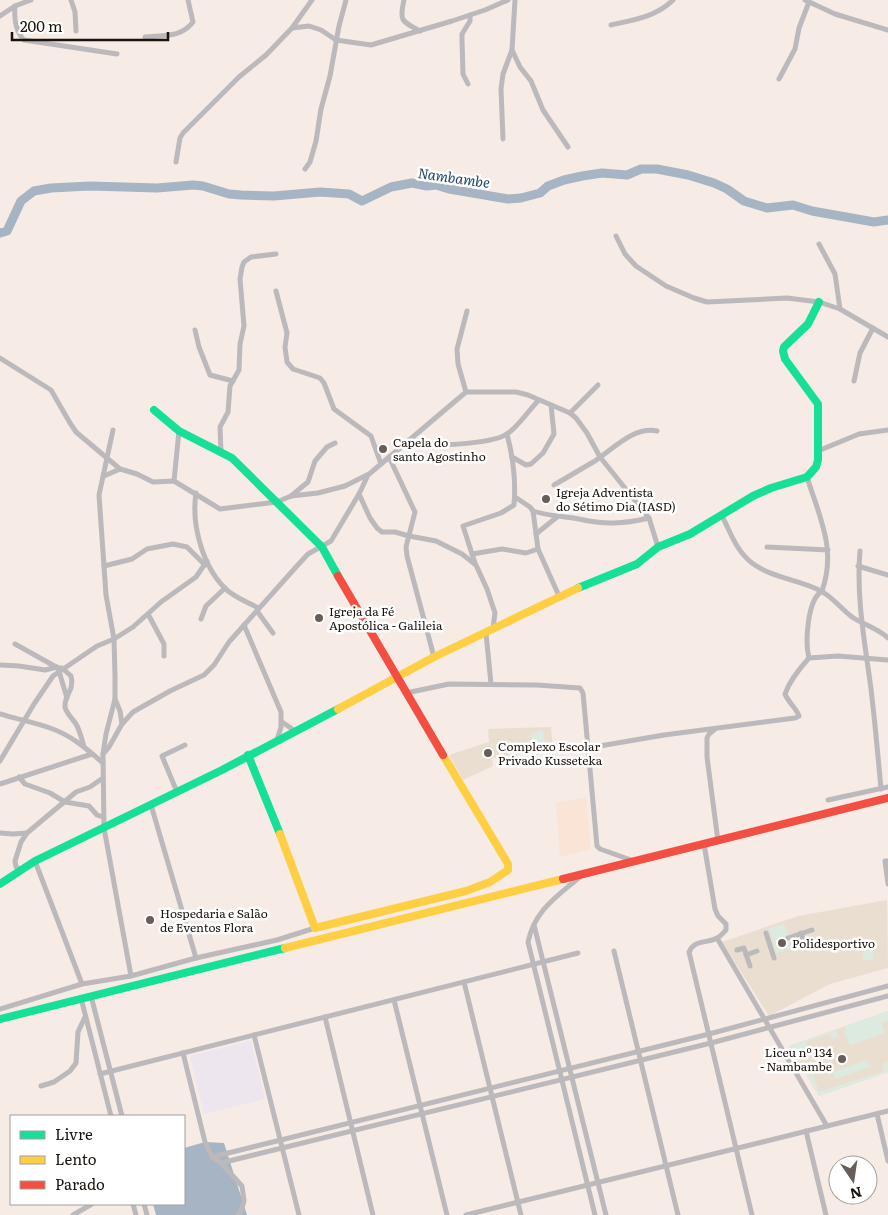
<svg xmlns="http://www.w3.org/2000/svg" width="888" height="1215" viewBox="0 0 888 1215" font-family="Literata,serif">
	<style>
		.commercial { fill: #ede6ef }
		.built { fill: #fae4d6 }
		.education { fill: #eaded1 }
		.green { fill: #ddeadf }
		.water { fill: #a7b4c3 }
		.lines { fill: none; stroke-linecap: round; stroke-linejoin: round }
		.river { stroke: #a7b4c3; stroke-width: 9 }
		.street { stroke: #bbb9bb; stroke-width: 5 }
		.fast { stroke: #16e098; stroke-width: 8 }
		.slow { stroke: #ffcf43; stroke-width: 8 }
		.jam { stroke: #f24e42; stroke-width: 8 }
		.poi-dot { fill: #675e59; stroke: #fff; stroke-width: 2 }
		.labels { text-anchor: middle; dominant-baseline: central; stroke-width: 5; stroke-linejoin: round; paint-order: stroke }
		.poi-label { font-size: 12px; fill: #1a120d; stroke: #fff; text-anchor: start }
		.water-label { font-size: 14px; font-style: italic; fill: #23466b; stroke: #fff }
	</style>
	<rect width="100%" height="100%" fill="#f6ebe5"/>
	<path class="commercial" d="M251,1041l14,58 -61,15 -14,-58z"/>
	<path class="built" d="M586,797l5,52 -31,8 -4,-54z"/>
	<g class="education">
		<path d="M551,727l2,22 -61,9 1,8 -30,14 -14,-25 40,-13 -1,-13z"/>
		<path d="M887,900l1,68 -58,16 -61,32 -47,-74 76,-26z"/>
		<path d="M888,1011v61l-69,24 -30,-50z"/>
	</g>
	<g class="green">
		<path d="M543,730l3,18 -12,3 -3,-18z"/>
		<path d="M784,924l8,24 -15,5 -8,-25z"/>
		<circle cx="868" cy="955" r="5.5"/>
		<path d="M888,1011v9l-6,3 3,10 -34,12 -3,-2 -4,-12 2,-1 -1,-4z"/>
		<path d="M836,1030l2,5 -1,2 -5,2 -3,-5 -23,8 2,11 -10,3 5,12 8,-2 8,26 65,-21 -2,-7 6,-2v10l-69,24 -30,-50z"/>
		<path d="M867,1060l3,7 -35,12 -3,-7z"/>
	</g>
	<path class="water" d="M205,1142l19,1 23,72h-91l-3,-11h31v-56z"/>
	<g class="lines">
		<path class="river" d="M0,233l7,-2 14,-30 13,-10 17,-3 39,-2 67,2 36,-3 10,1 26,8 12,1 33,1 46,-4 29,2 13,7 29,-14 21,-4 15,3 9,-1 13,4 59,10 13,-1 19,-5 8,-7 16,-6 18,-4 20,-3 25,2 14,-6h16l31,6 26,8 13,6 17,12 23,7 26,-3 19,6 62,11 14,-2"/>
		<g class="street">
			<path d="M71,0l4,12 1,19"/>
			<path d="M404,0c-5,22 -2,21 16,31"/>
			<path d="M805,0l30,14 53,16"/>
			<path d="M15,6c-1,13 0,25 9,34l93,14"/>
			<path d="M0,16l15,-10 16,-6"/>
			<path d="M611,25c22,-5 45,-8 62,-25"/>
			<path d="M292,28l17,-2 12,4 15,10 35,5 81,-24 33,-11 23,-10"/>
			<path d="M145,37c18,-2 36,1 48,-15l-5,-22"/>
			<path d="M512,50l8,17 11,14 12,29 25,37"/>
			<path d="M779,79l16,-30 4,-21 10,-26"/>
			<path d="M468,84l-5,-10 -1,-34v-6l8,-13v-6"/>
			<path d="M503,139l-2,-50 2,-15 9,-24 3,-50"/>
			<path d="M176,162l4,-24 3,-5 56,-56 27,-22 26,-27 20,-28"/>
			<path d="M305,169l5,-7 6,-21 5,-32 9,-33 9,-50 7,-26"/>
			<path d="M616,236l9,18 11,12 30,20 28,12 13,4 80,-4 32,4 21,7 48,28"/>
			<path d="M819,244l16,30 5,35"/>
			<path d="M276,291l11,42 -2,14 2,15 6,7 27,9 4,5 10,26 37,27 10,28"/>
			<path d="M195,330l4,17 11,28 23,6"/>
			<path d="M0,358l51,32 19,33 6,9 44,37 17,5 16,8 21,-1 46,28 57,-7 14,-6 27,-3 27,-7 22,-11"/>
			<path d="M854,381l6,-28 13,-25"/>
			<path d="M466,392l-8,-28 -1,-15 10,-38"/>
			<path d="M570,413l28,-28"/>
			<path d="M113,430l-14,65 7,100 8,44 1,37v23l-9,35 -3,20 1,74 27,148"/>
			<path d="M404,446c21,0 87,-1 103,-12 9,-5 23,-25 31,-33"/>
			<path d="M818,451l41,-17 29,-4"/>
			<path d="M221,452l-1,-25 8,-15 2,-26 9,-16 1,-26 4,-18 -4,-47 2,-12 2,-5 7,-5 25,-3"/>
			<path d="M389,457l26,55 -9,35 1,9 27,101"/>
			<path d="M512,457l14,8 5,-1 12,-11 11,-19 -3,-29"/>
			<path d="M104,476l16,-7"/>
			<path d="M807,477c12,39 30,72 15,114 -15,9 -17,52 -13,67l29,-2 50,4"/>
			<path d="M174,481l5,-50"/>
			<path d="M554,485c14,-8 27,-16 41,-24 18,-12 39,-35 62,-30"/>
			<path d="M196,493c-5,32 7,76 32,98 9,7 20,12 31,17"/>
			<path d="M359,494l11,24 7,10 5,4h13l14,4 27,5 26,13 14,11 11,24 8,24 -2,15"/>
			<path d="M291,496l17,-14 7,-21 12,-14 8,-4"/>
			<path d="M515,497l15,10 3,4 5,38 21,47"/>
			<path d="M533,511c15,5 30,5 46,8 26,6 44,5 70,-1"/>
			<path d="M721,514c9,17 15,37 31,49 20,15 45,16 67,27 12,5 22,19 33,27 12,8 25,11 36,21"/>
			<path d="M536,534l21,-17"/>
			<path d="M767,547l61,3"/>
			<path d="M860,551c-4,47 5,92 11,138 4,33 7,67 10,100"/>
			<path d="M472,554l30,-5 24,4 12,-4"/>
			<path d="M475,563l-12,-37 38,-13 13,-8c2,-23 -1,-48 -7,-71"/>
			<path d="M104,566l28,-7 15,-10 26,-5 14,3 18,18"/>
			<path d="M858,566l30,9"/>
			<path d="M257,611l16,22"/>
			<path d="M148,614l16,30v12"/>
			<path d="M201,619l5,-13 19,-18"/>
			<path d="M244,625l37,87v15l-4,13"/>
			<path d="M486,633l5,51"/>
			<path d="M15,644l43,24h4l9,8c4,15 -7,18 -6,31 1,6 7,11 11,17 4,7 6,15 8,23"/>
			<path d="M0,665l19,1 26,4 12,-3"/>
			<path d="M58,668l9,30"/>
			<path d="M406,693l43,-9 88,1 43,3 3,5 14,153 3,3 34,12"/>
			<path d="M115,699l5,12 2,13"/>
			<path d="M0,714c16,5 34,8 50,14 21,7 37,21 53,35"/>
			<path d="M282,722l13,9"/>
			<path d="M714,730l-5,4 -2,4v19l11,84"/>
			<path d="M588,748l76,-13 131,-17 4,-2c-2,-7 -11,-14 -14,-22 5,-14 14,-25 24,-36"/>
			<path d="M103,754l6,-7 13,-23 11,-12 37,-21 34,-16 10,-10 15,-23 67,-75 12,-13 23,-13 28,-47 9,-19 98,-83h50l12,3 42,18 6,5 11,15 13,24 49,61 9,29"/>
			<path d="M0,761l34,-57 19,-28 44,-30 17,-7 19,-12 28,-25 35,-25 11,-16"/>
			<path d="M19,777l6,7 25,9 15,9 24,4 8,9 6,2"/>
			<path d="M0,784l92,-30"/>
			<path d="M177,792l-15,-36 23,-11"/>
			<path d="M828,800l60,-13"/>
			<path d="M151,805l45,153"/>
			<path d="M0,833l13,1 14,-1"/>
			<path d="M704,844l11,65 3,7 8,8v6c-3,3 -6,7 -9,8 -11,6 -22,1 -28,14l63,263"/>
			<path d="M35,861l47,123"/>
			<path d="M888,861h-3l3,23"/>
			<path d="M22,870l-6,-3 -1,-6 6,-19 6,-9 49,-41 14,-5 13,-9"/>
			<path d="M582,875c-24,21 -47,34 -54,67l67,273"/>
			<path d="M534,925l72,290"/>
			<path d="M766,933l8,25"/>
			<path d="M801,933l5,15"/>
			<path d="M717,938l110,188"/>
			<path d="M788,938l24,-8"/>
			<path d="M737,950l7,-2 6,18"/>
			<path d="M614,951l64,264"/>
			<path d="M746,955l11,-4"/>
			<path d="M464,982l57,233"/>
			<path d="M91,996l31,120"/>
			<path d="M81,998l30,118"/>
			<path d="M394,1000l53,215"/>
			<path d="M0,1009l82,-25 49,-8 65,-18 81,-18 38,-12"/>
			<path d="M325,1017l48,198"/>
			<path d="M254,1035l45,180"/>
			<path d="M183,1053l22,89 7,15 9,6 21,23 2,15 -3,10 -3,4"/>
			<path d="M100,1074l478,-121"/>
			<path d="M41,1086l13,-4 16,-11 6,-8 2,-31 7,-15"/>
			<path d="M877,1114l11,47"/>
			<path d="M806,1131l20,84"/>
			<path d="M212,1157l497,-123 179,-48"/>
			<path d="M221,1163l490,-120 177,-47"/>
			<path d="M133,1204l3,11"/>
			<path d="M144,1204l3,11"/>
			<path d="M73,1215l19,-11"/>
			<path d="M466,1215l422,-104"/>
		</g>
		<g class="fast">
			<path d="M154,410l25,21 53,27 90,89 16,29"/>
			<path d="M578,588l59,-24 21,-17 32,-13 63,-38 18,-8 36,-11 9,-10 2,-7v-56l-33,-45 -2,-8 1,-4 24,-23 11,-22"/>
			<path d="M248,755l32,79"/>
			<path d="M0,884l35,-23 187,-91 116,-61"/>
			<path d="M0,1019l285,-71"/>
		</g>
		<g class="slow">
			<path d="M338,709l96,-52 144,-69"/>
			<path d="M280,834l35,94 151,-37 24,-9 18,-12v-6l-65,-109"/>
			<path d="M285,948l278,-69"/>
		</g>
		<g class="jam">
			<path d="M338,576l105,179"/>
			<path d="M563,879l325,-81"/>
		</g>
	</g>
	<g class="poi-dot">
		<circle cx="383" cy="449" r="5"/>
		<circle cx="546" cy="499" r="5"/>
		<circle cx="319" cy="618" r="5"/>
		<circle cx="488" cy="753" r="5"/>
		<circle cx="150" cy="920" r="5"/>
		<circle cx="782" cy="943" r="5"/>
		<circle cx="842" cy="1059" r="5"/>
	</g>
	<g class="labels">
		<g class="poi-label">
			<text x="393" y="442">Capela do<tspan x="393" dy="14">santo Agostinho</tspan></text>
			<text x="556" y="492">Igreja Adventista<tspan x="556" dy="14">do Sétimo Dia (IASD)</tspan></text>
			<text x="329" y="611">Igreja da Fé<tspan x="329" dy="14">Apostólica - Galileia</tspan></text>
			<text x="498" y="746">Complexo Escolar<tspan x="498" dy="14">Privado Kusseteka</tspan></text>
			<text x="160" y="913">Hospedaria e Salão<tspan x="160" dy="14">de Eventos Flora</tspan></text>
			<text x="792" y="943">Polidesportivo</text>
			<text x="832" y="1052" text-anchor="end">Liceu nº 134<tspan x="832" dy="14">- Nambambe</tspan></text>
		</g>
		<g class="water-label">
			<text transform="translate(454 177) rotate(8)">Nambambe</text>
		</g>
	</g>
	<rect x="10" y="1115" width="175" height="90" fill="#ffffff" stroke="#a3a09e"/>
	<rect x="20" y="1131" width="25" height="8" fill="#16e098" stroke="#a3a09e"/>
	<text x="55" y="1140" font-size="15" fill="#1a120d">Livre</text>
	<rect x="20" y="1156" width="25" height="8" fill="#ffcf43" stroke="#a3a09e"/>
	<text x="55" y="1165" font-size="15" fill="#1a120d">Lento</text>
	<rect x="20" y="1181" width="25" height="8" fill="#f24e42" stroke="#a3a09e"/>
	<text x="55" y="1190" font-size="15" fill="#1a120d">Parado</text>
	<g transform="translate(853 1180) rotate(167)"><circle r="24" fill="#ffffff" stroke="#a3a09e"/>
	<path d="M0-4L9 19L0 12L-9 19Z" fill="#675e59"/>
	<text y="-8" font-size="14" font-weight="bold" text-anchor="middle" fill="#1a120d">N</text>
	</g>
	<path d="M12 32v8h156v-8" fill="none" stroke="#1a120d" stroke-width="2.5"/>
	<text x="20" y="32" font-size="15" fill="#1a120d" stroke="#ffffff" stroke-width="4" paint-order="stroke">200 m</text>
</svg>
